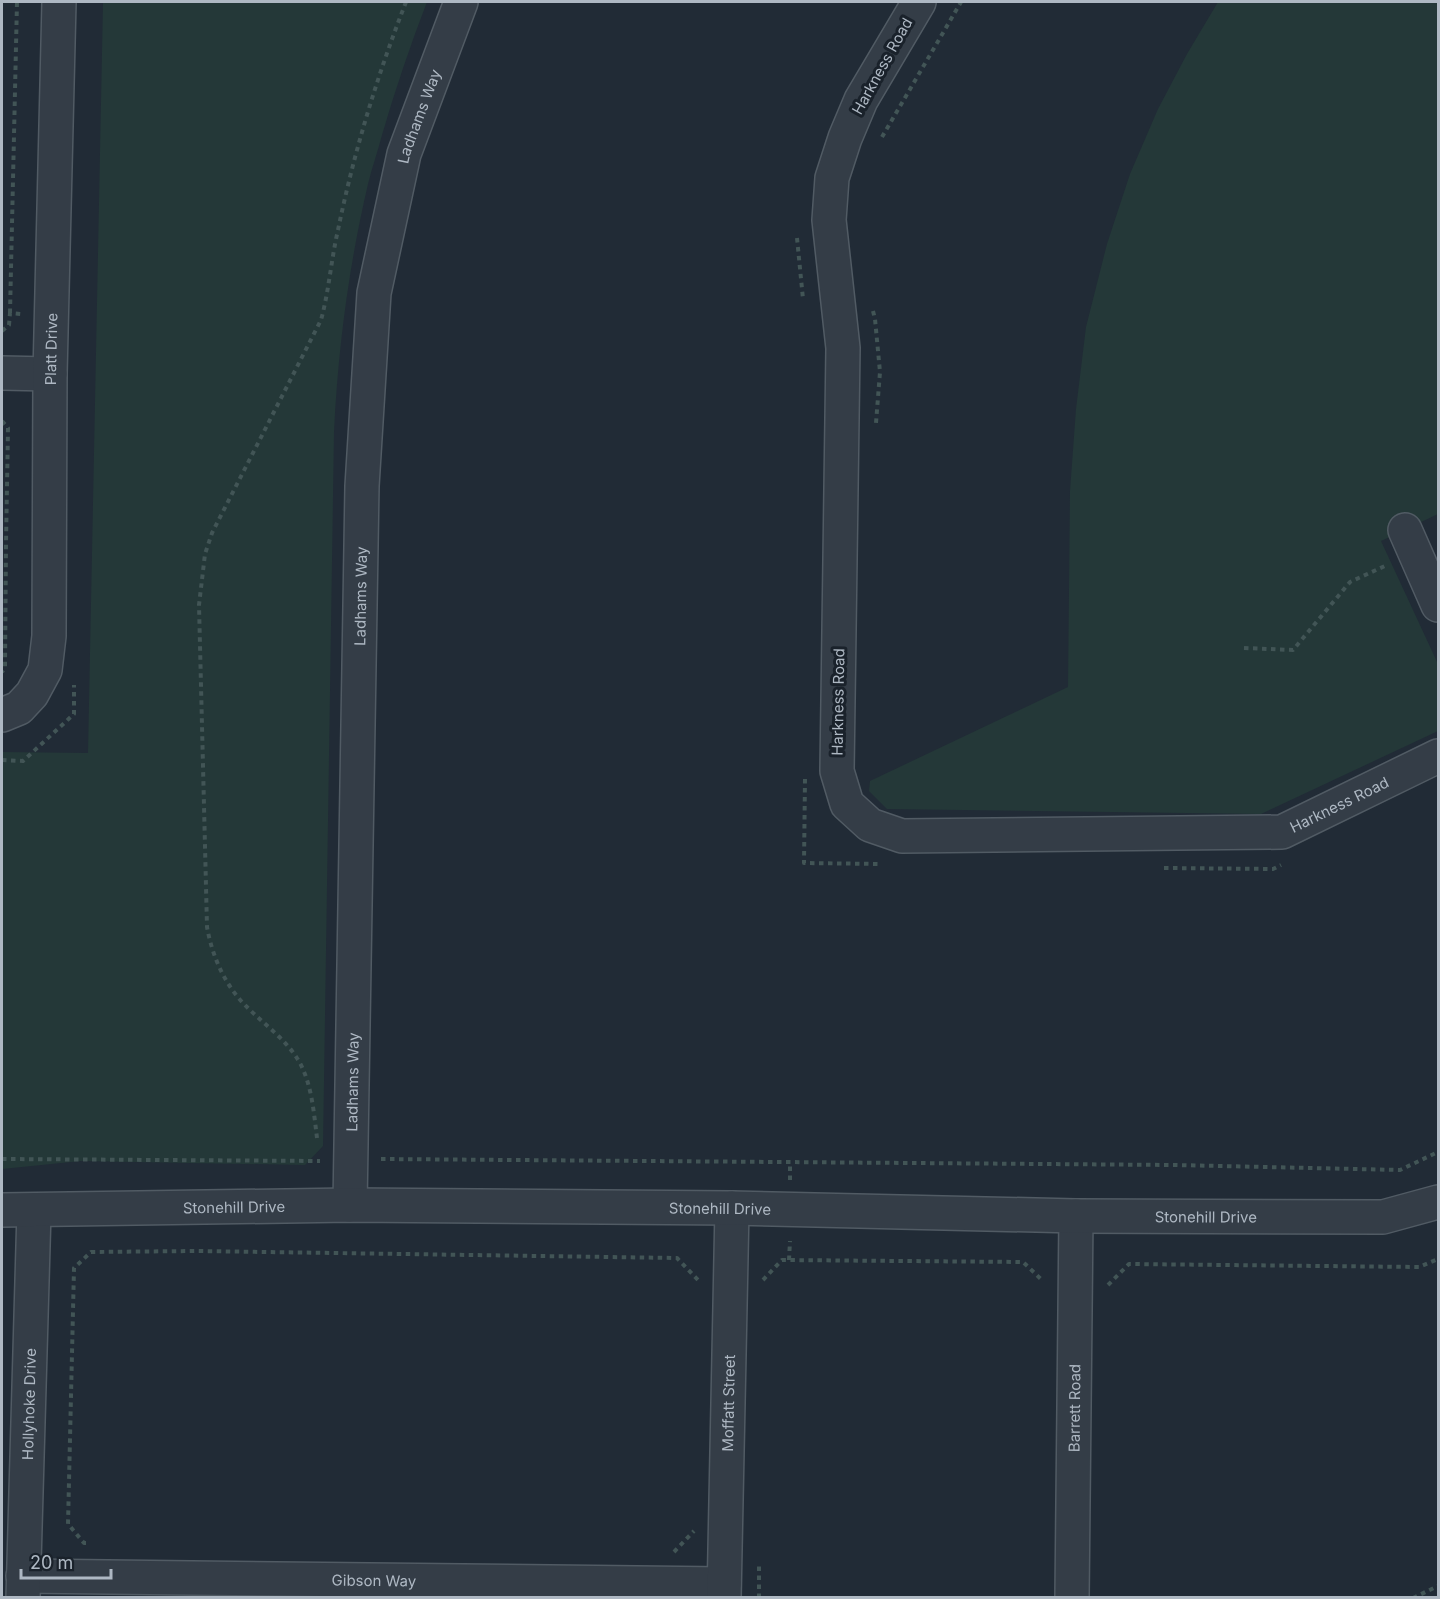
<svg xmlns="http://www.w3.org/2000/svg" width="1440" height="1599" viewBox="0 0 1440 1599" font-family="Inter,sans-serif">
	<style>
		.green { fill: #243838 }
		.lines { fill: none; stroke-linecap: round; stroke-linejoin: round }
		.minor-casing { stroke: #515b64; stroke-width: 36 }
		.tertiary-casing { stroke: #515b64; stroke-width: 36 }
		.path { stroke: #425556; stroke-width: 4; stroke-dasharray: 4.5 4.5; stroke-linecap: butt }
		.minor { stroke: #343d47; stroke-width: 33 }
		.tertiary { stroke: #343d47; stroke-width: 33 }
		.labels { text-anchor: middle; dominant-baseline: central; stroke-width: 6; stroke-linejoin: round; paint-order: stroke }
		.street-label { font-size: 15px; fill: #aeb8c3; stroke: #1a222b }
	</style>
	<rect width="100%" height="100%" fill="#212b36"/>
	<g class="green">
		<path d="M103,2h324c-17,44 -32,88 -45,133 -4,16 -10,32 -14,49 -19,81 -30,164 -34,248l-11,714 -18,19 -224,-4 -79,8v-417l86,1z"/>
		<path d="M1218,2h220v512l-57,27 57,123v67l-177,83 -374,-5 -18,-18 1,-10 198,-94 2,-196 6,-82 10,-82 21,-83 23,-70 28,-65 29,-55z"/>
	</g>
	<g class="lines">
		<defs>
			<g id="minor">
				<path id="s1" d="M919,2l-58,98 -16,38 -13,40 -3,42 14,128 -6,423 10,33 23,21 32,11 380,-4 156,-76"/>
				<path d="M2,373l48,1"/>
				<path d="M1405,530l33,75"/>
				<path id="s2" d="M2,715l17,-7 13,-14 13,-24 4,-34 1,-262 9,-372"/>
				<path id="s3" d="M350,1205l12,-719 12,-193 30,-139 57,-152"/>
				<path id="s4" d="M23,1576l701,8"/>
				<path id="s5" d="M23,1598l11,-387"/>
				<path id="s6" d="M724,1598l8,-390"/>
				<path id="s7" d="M1072,1598l4,-382"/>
			</g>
			<g id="tertiary">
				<path id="s8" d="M2,1210l348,-5 382,3 344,8 307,1 55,-15"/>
			</g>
		</defs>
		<use href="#minor" class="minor-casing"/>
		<use href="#tertiary" class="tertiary-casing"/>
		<g class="path">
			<path d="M882,137l79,-135"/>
			<path d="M797,238l6,61"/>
			<path d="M873,311l2,8 5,53 -4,51"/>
			<path d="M10,313l7,-311"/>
			<path d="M2,331l7,-6 1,-12 11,1"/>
			<path d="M2,421l6,7 -2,116 -1,124 -3,4"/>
			<path d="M1244,648l49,2 57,-68 37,-17"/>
			<path d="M2,760l21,1 51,-47v-29"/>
			<path d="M805,779l-1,84 76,1"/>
			<path d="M1164,868l109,1 8,-4"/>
			<path d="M317,1138c-3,-24 -5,-51 -16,-73 -13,-25 -37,-40 -56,-60 -21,-21 -33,-50 -38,-78l-8,-322 6,-51 7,-21 109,-213c8,-29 10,-60 17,-90 16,-78 39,-154 68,-228"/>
			<path d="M2,1159l318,2"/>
			<path d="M381,1159l795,6 224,5 38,-18"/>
			<path d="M790,1180v-18"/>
			<path d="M789,1260l1,-19"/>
			<path d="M763,1280l19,-20 241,2 20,19"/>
			<path d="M1108,1285l21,-21 290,3 19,-8"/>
			<path d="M86,1543h-2l-16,-19 6,-256 17,-16 106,-1 480,7 23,24"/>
			<path d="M674,1552l20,-21"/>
			<path d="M759,1598v-33"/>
			<path d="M1413,1598l25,-12"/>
		</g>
		<use href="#minor" class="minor"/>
		<use href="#tertiary" class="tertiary"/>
	</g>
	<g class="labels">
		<g class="street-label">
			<text transform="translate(882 66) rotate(-61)">Harkness Road</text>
			<text stroke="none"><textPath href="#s3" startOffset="1095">Ladhams Way</textPath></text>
			<text stroke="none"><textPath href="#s2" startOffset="386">Platt Drive</textPath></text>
			<text stroke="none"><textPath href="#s3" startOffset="609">Ladhams Way</textPath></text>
			<text transform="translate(838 702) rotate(-89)">Harkness Road</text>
			<text stroke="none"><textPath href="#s1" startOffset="1334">Harkness Road</textPath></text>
			<text stroke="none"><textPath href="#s3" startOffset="123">Ladhams Way</textPath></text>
			<text stroke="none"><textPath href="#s8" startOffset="232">Stonehill Drive</textPath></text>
			<text stroke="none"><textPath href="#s8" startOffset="718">Stonehill Drive</textPath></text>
			<text stroke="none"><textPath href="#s8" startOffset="1204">Stonehill Drive</textPath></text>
			<text stroke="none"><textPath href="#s6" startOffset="195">Moffatt Street</textPath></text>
			<text stroke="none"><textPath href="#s5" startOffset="194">Hollyhoke Drive</textPath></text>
			<text stroke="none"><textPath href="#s7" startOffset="190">Barrett Road</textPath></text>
			<text stroke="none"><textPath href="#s4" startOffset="351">Gibson Way</textPath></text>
		</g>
	</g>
	<rect width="1440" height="1599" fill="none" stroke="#aeb8c3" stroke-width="6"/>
	<path d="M21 1569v9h90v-9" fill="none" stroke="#aeb8c3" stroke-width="3"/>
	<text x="30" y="1569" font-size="18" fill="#aeb8c3" stroke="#1a222b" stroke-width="4.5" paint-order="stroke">20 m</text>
</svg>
